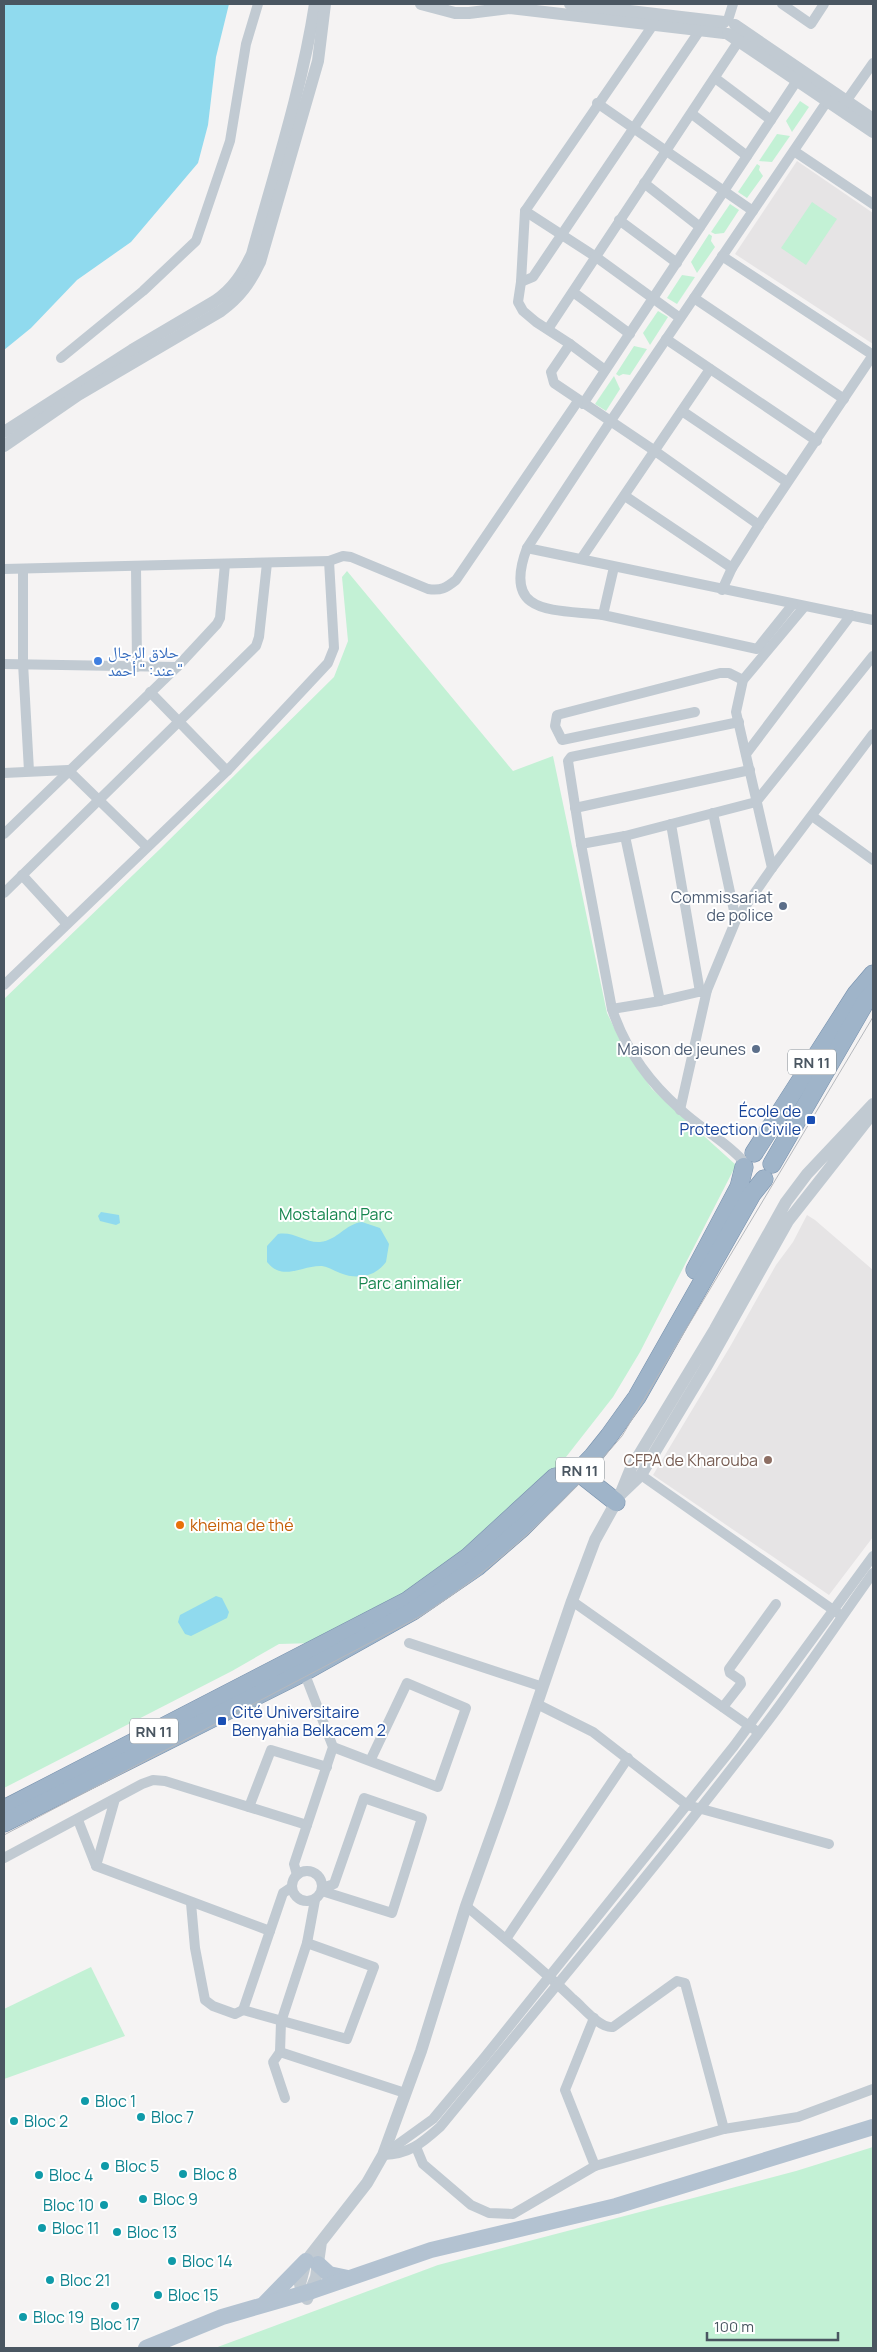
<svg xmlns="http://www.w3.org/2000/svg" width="877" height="2352" viewBox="0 0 877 2352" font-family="Manrope,'Noto Naskh Arabic',sans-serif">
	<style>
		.education { fill: #e6e4e5 }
		.green { fill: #c3f1d5 }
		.water { fill: #90daee }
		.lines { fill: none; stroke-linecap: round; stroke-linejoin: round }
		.trunk-casing { stroke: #7690ad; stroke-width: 19 }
		.minor { stroke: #c1cad2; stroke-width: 10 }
		.tertiary { stroke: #c1cad2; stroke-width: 12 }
		.primary { stroke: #b3c2d1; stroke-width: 16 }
		.trunk { stroke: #9fb4c9; stroke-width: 18 }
		.tram { stroke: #b5b8bd; stroke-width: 1 }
		.shop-dot { fill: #3f7fe0; stroke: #fff; stroke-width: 2 }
		.service-dot { fill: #5c6f8a; stroke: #fff; stroke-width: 2 }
		.transit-dot { fill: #1a4fb4; stroke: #fff; stroke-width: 2 }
		.education-dot { fill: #8d6e63; stroke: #fff; stroke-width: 2 }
		.food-dot { fill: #e8710a; stroke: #fff; stroke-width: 2 }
		.culture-dot { fill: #0f9aa8; stroke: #fff; stroke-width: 2 }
		.labels { text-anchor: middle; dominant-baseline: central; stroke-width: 4; stroke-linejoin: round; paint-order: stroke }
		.shield { fill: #fff; stroke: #808990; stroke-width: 1 }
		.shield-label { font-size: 15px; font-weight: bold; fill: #4a5661 }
		.shop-label { font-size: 16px; fill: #366cbe; stroke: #fff; text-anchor: start }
		.service-label { font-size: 16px; fill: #4e5e75; stroke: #fff; text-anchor: end }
		.transit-label { font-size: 16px; fill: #164399; stroke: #fff; text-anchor: end }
		.park-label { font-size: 16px; fill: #17864f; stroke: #fff }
		.education-label { font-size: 16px; fill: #785e54; stroke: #fff; text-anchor: end }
		.food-label { font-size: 16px; fill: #c56008; stroke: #fff; text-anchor: start }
		.culture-label { font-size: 16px; fill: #0d838f; stroke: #fff; text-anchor: start }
	</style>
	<rect width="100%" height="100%" fill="#f5f3f3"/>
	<g class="education">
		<path d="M797,161l76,52v131l-138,-90z"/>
		<path d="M807,1215l8,5 58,50v267l-44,58 -176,-120 78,-130 45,-80 17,-23z"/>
	</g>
	<g class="green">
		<path d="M800,101l9,6 -17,25 -6,-11z"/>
		<path d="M777,134l13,2 -18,26 -13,-1z"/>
		<path d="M757,164l3,2 -1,4 4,6 -16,22 -9,-6z"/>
		<path d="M812,202l25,17 -31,46 -25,-17z"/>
		<path d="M730,204l9,6 -15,23 -9,1 -4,-2z"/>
		<path d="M709,234l3,2 -1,5 4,6 -18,26 -6,-11z"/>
		<path d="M682,275l13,2 -18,27 -10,-6z"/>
		<path d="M658,311l10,6 -18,28 -7,-12z"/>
		<path d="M634,346l13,3 -17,26 -7,-1 -4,2 -3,-2z"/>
		<path d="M614,376l6,13 -14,22 -11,-7z"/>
		<path d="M347,571l166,200 40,-15 54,257 19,39 26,37 84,76 -96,187 -27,45 -47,60 -50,50 -112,90 -89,46 -36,1 -47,27 -228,117v-789l156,-150 174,-172 14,-36 -6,-64z"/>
		<path d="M91,1967l34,69 -121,43v-70z"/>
		<path d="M873,2147v201h-658l223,-83 358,-94z"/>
	</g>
	<g class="water">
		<path d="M4,4h225l-13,53 -8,68 -10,38 -67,79 -54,38 -46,48 -27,22z"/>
		<path d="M101,1212l18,3 1,8 -4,2 -16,-4 -2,-5z"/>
		<path d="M362,1222l18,6 9,16 -3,18c-11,15 -29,18 -46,11 -6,-2 -11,-6 -18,-7 -20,-1 -39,16 -55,-4v-16l11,-12c16,-3 27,9 42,8 18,-2 25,-18 42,-20z"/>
		<path d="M216,1596l6,2 7,14 -2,6 -36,18 -6,-2 -7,-12 2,-7z"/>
	</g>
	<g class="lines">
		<defs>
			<g id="trunk">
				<path d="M754,1153l102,-159 17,-20"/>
				<path d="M772,1164l94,-163 7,-8"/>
				<path d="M695,1270l44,-83 5,-20"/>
				<path d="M578,1472l38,30"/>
				<path d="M4,1809l403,-208 61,-44 87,-80"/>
				<path d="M4,1823l300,-151 109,-61 64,-44 45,-39 48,-48 23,-24 16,-20 28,-39 115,-203 12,-15"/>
			</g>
		</defs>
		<use href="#trunk" class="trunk-casing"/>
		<g class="minor">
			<path d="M782,4l29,20 13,-20"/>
			<path d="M728,20l5,-16"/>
			<path d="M715,78l56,42"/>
			<path d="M828,100l-218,322 -83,126 346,72"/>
			<path d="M847,100l26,-37"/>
			<path d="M597,103l156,108"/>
			<path d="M692,114l55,42"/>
			<path d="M794,151l79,53"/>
			<path d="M644,183l56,44"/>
			<path d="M525,211l71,46 84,61"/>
			<path d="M619,220l58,43"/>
			<path d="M722,256l151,99"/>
			<path d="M521,282l12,-5 167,-247"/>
			<path d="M573,292l57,42"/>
			<path d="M694,298l150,101"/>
			<path d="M548,329l194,-293"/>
			<path d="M666,339l151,102"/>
			<path d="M570,344l-19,28 3,11 101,68 104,74"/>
			<path d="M61,358l82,-67 53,-50 34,-100 16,-97 12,-40"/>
			<path d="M605,370l-35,-26 -34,-22 -13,-11 -5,-9 3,-20 4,-71 128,-186"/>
			<path d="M583,404l217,-328"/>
			<path d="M682,411l105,71"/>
			<path d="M625,496l107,72"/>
			<path d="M527,548c-26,69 28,61 76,67"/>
			<path d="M581,559l129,-190"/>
			<path d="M329,561l14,-5 8,1 77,32c13,2 18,-1 28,-9l122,-179"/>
			<path d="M136,566l1,101"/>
			<path d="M614,567l-11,48 154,34 36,-45"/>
			<path d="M4,569l325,-8 5,87 -6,15 -101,108 -223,214"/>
			<path d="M23,569v94l6,108"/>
			<path d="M722,590l10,-22 27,-43 114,-170"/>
			<path d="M4,664l173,3"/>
			<path d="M150,692l77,79"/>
			<path d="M695,712l-133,28 -7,-14 2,-11 163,-42h9l14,7"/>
			<path d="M739,722l-168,35 -3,4 13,83 31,165c13,39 37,73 68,100 21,20 46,32 65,54"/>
			<path d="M746,754l105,-139"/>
			<path d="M4,773l64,-3 79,77"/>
			<path d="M575,808l175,-38"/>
			<path d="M713,813l23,107"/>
			<path d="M812,816l61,44"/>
			<path d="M671,824l29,168"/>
			<path d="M4,834l173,-167 40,-43 3,-6 5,-54"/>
			<path d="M625,836l35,165"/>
			<path d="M581,844l44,-8 131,-34 117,-146"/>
			<path d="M772,868l-36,-156 7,-32 61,-73"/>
			<path d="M22,875l44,48"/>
			<path d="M4,893l252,-247 3,-9 8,-74"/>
			<path d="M612,1009l48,-8 47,-11"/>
			<path d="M680,1110l27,-120 29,-70 36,-52 101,-134"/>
			<path d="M641,1475l198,139"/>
			<path d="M572,1601l183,129"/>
			<path d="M409,1643l134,44"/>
			<path d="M537,1704l56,28 94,73 142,39"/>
			<path d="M723,1707l18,-23 -1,-4 -10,-7 -1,-4 47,-65"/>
			<path d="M333,1747l105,40 28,-79 -59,-25 -37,78"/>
			<path d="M249,1807l22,-57 56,17"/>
			<path d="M78,1820l18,46 174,65"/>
			<path d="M4,1858l138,-74 11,-4 12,1 142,44"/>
			<path d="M96,1866l19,-67"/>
			<circle cx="307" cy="1886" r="15"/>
			<path d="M297,1875l-3,-11 39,-117 -29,-75"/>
			<path d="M292,1887l-9,6 -40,117 104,29 27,-72 -67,-24"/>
			<path d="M322,1891l70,22 30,-95 -58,-20 -30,86 -12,4"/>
			<path d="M315,1900l-8,43 -26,79 -1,30 125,41"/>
			<path d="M191,1903l4,45 10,52 8,6 22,8 8,-4"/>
			<path d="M466,1906c36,30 73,60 107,93 10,8 27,30 40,28l64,-46 8,2 39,146"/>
			<path d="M506,1939l122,-181"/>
			<path d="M594,2018l-29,72 30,76"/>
			<path d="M280,2052l-7,10 12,36"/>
			<path d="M416,2147l7,17 48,41 18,8 24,1 82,-48 129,-37 74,-12 75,-28"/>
			<path d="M383,2155l50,-36 51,-61 250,-312 139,-190"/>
			<path d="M383,2155c26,-1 38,-11 57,-28 110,-134 223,-268 328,-406 36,-48 70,-99 105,-148"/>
		</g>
		<g class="tertiary">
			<path d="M421,4l34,9h14l41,-5 214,25"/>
			<path d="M570,4l154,18"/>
			<path d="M735,25l138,94"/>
			<path d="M728,34l145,98"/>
			<path d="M4,432l128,-82 83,-49c18,-12 28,-28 37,-47 23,-83 50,-166 63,-250"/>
			<path d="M4,446l74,-51 143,-84c19,-14 29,-28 39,-49l58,-201 7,-57"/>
			<path d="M873,1104l-66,70 -21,28 -71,127 -84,139 -11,27 21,-20 65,-108 82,-146 85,-108"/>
			<path d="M321,2242l-5,35 -9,22 -5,-6 -2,-9 6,-23 61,-78 16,-28 38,-104 45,-145 36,-100 70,-205 23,-61 25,-45"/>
		</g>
		<g class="primary">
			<path d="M318,2264l11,10 19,4"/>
			<path d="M265,2303l41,-42"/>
			<path d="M146,2348l76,-31 90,-26 119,-41 185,-44 257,-79"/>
		</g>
		<use href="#trunk" class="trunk"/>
		<path class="tram" d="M4,1835l415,-218c78,-49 144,-112 203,-181l251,-419"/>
	</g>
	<circle class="shop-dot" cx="98" cy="661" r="5"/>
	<g class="service-dot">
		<circle cx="783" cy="906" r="5"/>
		<circle cx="756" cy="1049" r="5"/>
	</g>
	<g class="transit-dot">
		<rect x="806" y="1115" width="10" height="10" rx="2.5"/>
		<rect x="217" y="1716" width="10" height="10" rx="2.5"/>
	</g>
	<circle class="education-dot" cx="768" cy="1460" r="5"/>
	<circle class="food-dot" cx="180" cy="1525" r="5"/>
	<g class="culture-dot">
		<circle cx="85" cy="2101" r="5"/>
		<circle cx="141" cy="2117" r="5"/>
		<circle cx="14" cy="2121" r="5"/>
		<circle cx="105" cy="2166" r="5"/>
		<circle cx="183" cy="2174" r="5"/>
		<circle cx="39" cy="2175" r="5"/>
		<circle cx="143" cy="2199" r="5"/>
		<circle cx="104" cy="2205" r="5"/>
		<circle cx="42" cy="2228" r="5"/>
		<circle cx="117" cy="2232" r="5"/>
		<circle cx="172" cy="2261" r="5"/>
		<circle cx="50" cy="2280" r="5"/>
		<circle cx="158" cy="2295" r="5"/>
		<circle cx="115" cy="2306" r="5"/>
		<circle cx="23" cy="2317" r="5"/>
	</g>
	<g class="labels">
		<g class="shield">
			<rect x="788" y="1049.5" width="48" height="25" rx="4"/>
			<rect x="556" y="1457.5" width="48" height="25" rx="4"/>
			<rect x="130" y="1718.5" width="48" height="25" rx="4"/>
		</g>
		<g class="shield-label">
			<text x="812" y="1062">RN 11</text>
			<text x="580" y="1470">RN 11</text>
			<text x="154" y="1731">RN 11</text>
		</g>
		<g class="shop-label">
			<text x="108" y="652">حلاق الرجال<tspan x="108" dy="18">عند: " أحمد "</tspan></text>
		</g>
		<g class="service-label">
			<text x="773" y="897">Commissariat<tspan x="773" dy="18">de police</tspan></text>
			<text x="746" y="1049">Maison de jeunes</text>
		</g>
		<g class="transit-label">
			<text x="801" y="1111">École de<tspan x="801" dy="18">Protection Civile</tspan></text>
			<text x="232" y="1712" text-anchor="start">Cité Universitaire<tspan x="232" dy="18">Benyahia Belkacem 2</tspan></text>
		</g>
		<g class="park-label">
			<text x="336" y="1214">Mostaland Parc</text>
			<text x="410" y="1283">Parc animalier</text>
		</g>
		<g class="education-label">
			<text x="758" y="1460">CFPA de Kharouba</text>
		</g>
		<g class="food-label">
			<text x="190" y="1525">kheima de thé</text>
		</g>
		<g class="culture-label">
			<text x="95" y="2101">Bloc 1</text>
			<text x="151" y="2117">Bloc 7</text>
			<text x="24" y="2121">Bloc 2</text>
			<text x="115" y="2166">Bloc 5</text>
			<text x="193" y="2174">Bloc 8</text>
			<text x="49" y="2175">Bloc 4</text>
			<text x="153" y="2199">Bloc 9</text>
			<text x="94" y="2205" text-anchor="end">Bloc 10</text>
			<text x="52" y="2228">Bloc 11</text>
			<text x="127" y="2232">Bloc 13</text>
			<text x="182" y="2261">Bloc 14</text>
			<text x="60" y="2280">Bloc 21</text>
			<text x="168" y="2295">Bloc 15</text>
			<text x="33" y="2317">Bloc 19</text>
			<text x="115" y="2324" text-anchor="middle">Bloc 17</text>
		</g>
	</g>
	<rect width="877" height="2352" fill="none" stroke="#4a5661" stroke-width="10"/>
	<path d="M707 2332v8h131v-8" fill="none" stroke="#4a5661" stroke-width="2.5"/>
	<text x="714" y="2332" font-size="15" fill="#4a5661" stroke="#ffffff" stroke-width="4" paint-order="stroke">100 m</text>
</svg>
